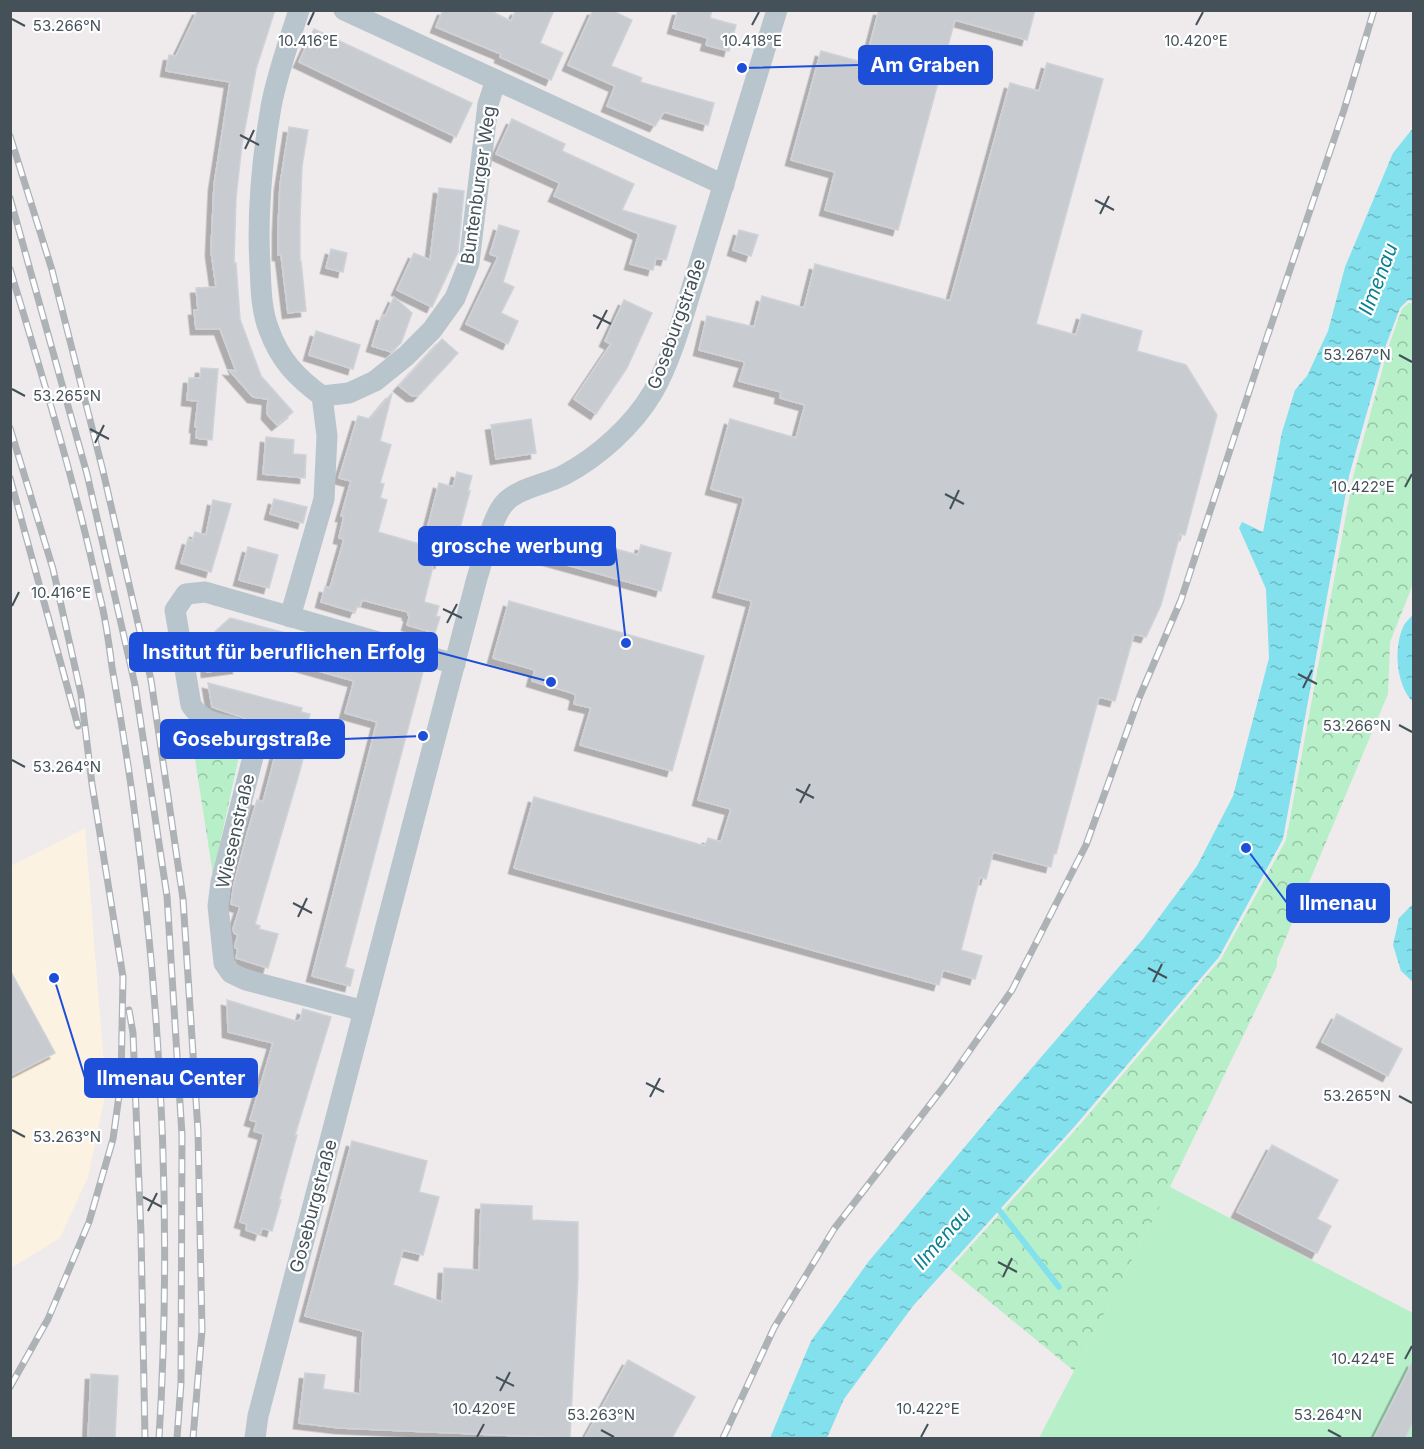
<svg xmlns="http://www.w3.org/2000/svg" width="1424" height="1449" viewBox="0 0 1424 1449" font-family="Inter,sans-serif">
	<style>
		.commercial { fill: #fcf2e2 }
		.grass { fill: #b7efc8 }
		.forest { fill: url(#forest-crowns) }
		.water { fill: url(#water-ripples) }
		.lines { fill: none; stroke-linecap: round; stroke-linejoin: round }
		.stream { stroke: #83e1ed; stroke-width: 6 }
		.building { fill: #c8ccd1; stroke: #cfd2d8; stroke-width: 1.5; filter: url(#shadow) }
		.minor { stroke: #b9c5cc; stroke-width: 21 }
		.rail-casing { stroke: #adb2b7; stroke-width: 7 }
		.rail { stroke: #fff; stroke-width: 4.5; stroke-dasharray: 14; stroke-linecap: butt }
		.ticks { fill: none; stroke: #445159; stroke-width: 2 }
		.labels { text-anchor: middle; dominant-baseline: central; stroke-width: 4.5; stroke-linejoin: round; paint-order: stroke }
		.street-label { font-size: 18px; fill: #445159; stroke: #fff }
		.water-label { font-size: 20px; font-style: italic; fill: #098091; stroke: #fff }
		.ticks-label { font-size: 15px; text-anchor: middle; fill: #445159; stroke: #fff; stroke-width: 4.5; stroke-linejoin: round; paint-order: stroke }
		.leader { fill: none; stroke: #1d4ed8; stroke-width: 2 }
		.callout-dot { fill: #1d4ed8; stroke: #fff; stroke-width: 2 }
		.callout { fill: #1d4ed8; stroke: #1d4ed8; stroke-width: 2 }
		.callout-label { font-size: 20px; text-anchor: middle; font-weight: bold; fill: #fff }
	</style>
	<defs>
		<pattern id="forest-crowns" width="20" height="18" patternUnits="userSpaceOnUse" patternTransform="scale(1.5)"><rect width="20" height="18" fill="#b7efc8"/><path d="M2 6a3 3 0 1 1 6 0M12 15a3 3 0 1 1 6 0" fill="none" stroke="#96c4a5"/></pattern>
		<pattern id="water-ripples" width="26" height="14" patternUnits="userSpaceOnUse" patternTransform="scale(1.5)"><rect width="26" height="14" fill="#83e1ed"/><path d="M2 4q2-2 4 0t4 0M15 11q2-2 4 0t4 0" fill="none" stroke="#6db9c3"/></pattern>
		<filter id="shadow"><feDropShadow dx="-5.5" dy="5.5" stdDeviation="0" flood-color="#0004"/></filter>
	</defs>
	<rect width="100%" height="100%" fill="#efebec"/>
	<path class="commercial" d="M85,828l21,263 -18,86 -28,61 -49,30v-402z"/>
	<path class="grass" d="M1170,1187l243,126v125h-374z"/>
	<g class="forest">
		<path d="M1409,303h5l-1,281 -23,58 -2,52 -111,265v7l-107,221 -96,184 -124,-102 127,-141 144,-169 65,-119 67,-363 36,-132 13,-36z"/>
		<path d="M190,727l51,20 -28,128z"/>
	</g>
	<g class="water">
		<path d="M1413,128v173l-5,-1 -8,8 -14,37 -37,131 -66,363 -64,118 -144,169 -162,180 -69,93 -17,39h-57l41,-97 58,-80 130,-155 144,-167 54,-73 36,-70 36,-138 -3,-69 -27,-61 3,-6 21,10 19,-100 13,-42 12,-14 21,-45 17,-64 48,-114z"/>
		<path d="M1413,614v88c-17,-17 -20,-55 -9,-77 2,-4 7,-7 9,-11z"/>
		<path d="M1413,904v78l-12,-11 -8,-26 6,-27z"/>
	</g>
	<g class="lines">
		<path class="stream" d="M995,1205l64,82"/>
	</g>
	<g class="building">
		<path d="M198,10h77l-19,59 -14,75 -6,54 -2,65h2l4,56 21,57 32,36 -16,13 -10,-11 1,-15 -15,-2 -24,-27 7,1 -16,-42h-24l-2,-19h4l-2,-22 20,-1 -5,-36 3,-66 16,-103 -64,-11 3,-16 7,1z"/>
		<path d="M443,10h46l22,11 5,-11h38l-14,33 23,10 -12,27 -51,-23 1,-3 -65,-27z"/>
		<path d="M593,10h18l21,10 -21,46 31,12 -2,4 74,21 -6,22 -44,-13 -9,14 -48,-20 8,-20 -47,-21z"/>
		<path d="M678,10h34l-2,8 26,7 -7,26 -23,-6 2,-7 -35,-10z"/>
		<path d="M879,10h156l-8,30 -72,-20 -57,210 -73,-20 10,-38 -44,-12 30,-109 44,12z"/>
		<path d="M314,29l158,74 -16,34 -157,-75z"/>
		<path d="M1047,63l56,16 -67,245 40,11 6,-21 60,17 -5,20 49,14 31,50 -32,120 -5,-1 -19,71 -15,32 -12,-3 -19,67 -16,-4 -43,157 -2,-1 -3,14 -58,-15 -7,27 -6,-2 -19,73 21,6 -7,23 -32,-9 -4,15 -425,-117 20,-71 171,49 3,-8 13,4 10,-33 -33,-9 54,-199 -34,-9 26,-94 -33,-9 19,-70 66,19 9,-33 -25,-7 1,-6 -42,-11 6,-19 -46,-12 8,-34 47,11 8,-31 42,12 11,-44 135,37 60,-218 29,8z"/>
		<path d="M512,119l53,25 -3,7 72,33 -12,26 54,16 -10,34 -10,-2 -3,12 -23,-6 9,-30 -85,-38 6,-13 -64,-29z"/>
		<path d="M289,127l19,3 -6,36 -2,53v42h1l5,50 -18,2 -7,-58h-3v-26l2,-44z"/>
		<path d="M439,188l25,3 -6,61 -26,55 -35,-17 17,-37 16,7z"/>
		<path d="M499,225l20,6 -16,51 11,5 -13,26 17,8 -10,23 -42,-20 32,-67 -8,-3z"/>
		<path d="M739,230l19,5 -7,21 -18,-6z"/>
		<path d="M331,249l16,4 -4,19 -17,-4z"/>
		<path d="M394,297l18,16 -11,30 -10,9 -19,-6 10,-31 3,1z"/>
		<path d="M624,300l28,13 -25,55 -31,46 -22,-15 37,-55 -6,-3z"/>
		<path d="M316,331l44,14 -7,24 -44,-14z"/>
		<path d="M442,339l16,14 -40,43h-6l-13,-10z"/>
		<path d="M201,368l17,1 -6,71 -16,-2 1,-11h-2l3,-26 -11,-1 2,-22h11z"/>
		<path d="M392,393l-12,48 11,4 -11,38 4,1 -4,14 7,2 -9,32 45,13 16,-62 14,4 4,-15 15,4 -4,15h2l-17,63 -10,-2 -3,11 -6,-1 -10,40 15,4 -3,10 4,1 -5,16 -28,-8 3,-10h-2v-3l-46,-12 -2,7h-3l-2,5 -34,-10 4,-15 5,1 14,-49 -5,-1 5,-22h-3l10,-35 -12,-3 19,-62 12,3z"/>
		<path d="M531,419l5,34 -40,6 -5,-34z"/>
		<path d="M266,437l28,3 -1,14 13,1 -1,23 -42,-4z"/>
		<path d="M274,499l33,8 -4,16 -33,-9z"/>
		<path d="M213,500l18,4 -20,68 -30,-9 7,-24 4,2 3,-9 11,3z"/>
		<path d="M515,529l62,18 2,-8 59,16 3,-10 30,8 -10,38 -152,-42z"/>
		<path d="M248,547l30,8 -9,33 -30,-8z"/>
		<path d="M509,601l195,55 -32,115 -92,-26 11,-37 -17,-4 2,-9 -4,-2 -40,-12 3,-11 -42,-12z"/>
		<path d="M230,618l131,35 -1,4 32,9 2,-6 30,8 -79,299 9,3 -4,16 -38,-10 65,-254 -32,-9 9,-32 -124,-35 8,22 -31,4 -3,-30z"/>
		<path d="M208,683l94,25 -1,4 9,2 -7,24 5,2 -9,34 -44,150 5,2 -1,3 19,5 -10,34 -32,-10 2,-9 -3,-1v-3l3,-10 -4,-2 -1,-4 7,-22 -9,-3 3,-20 13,-50 10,-34 6,2 18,-69 -21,-6 -16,-9 -32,-11z"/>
		<path d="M10,970l45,83 -45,23z"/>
		<path d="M227,1000l69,21 4,-1 3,-11 28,8 -36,118h2l-18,65h2l-9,31 -10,-3 -2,7 -14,-5 1,-6 -7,-2 24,-88 -10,-3 3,-9 -7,-2 23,-77 -45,-11z"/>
		<path d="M1337,1014l65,35 -14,27 -66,-34z"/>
		<path d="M352,1141l75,20 -8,31 20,5 -16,58 -20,-5 -10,35 49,17 2,-34 35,2 2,-66 51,2v14l46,2v53l-8,163 -230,-10 -41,-5 6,-50 20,2 -2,14 37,5 3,-63 -58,-15z"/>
		<path d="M1272,1145l66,35 -21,39 14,7 -14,27 -80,-41z"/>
		<path d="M628,1360l67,37 -23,41h-87z"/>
		<path d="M1413,1361v60l-8,17h-31z"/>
		<path d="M91,1374l27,2 -3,62h-27z"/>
	</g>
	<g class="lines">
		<g class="minor">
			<path d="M344,10l380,175"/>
			<path d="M322,396l27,-3 26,-12 31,-25 26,-26 23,-32 14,-35 19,-159 8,-24"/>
			<path d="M290,617l34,-118 3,-63 -5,-40c-26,-19 -42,-36 -53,-66 -8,-20 -8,-43 -9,-64 -3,-52 2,-107 11,-159 6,-33 18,-65 28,-97"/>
			<path d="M364,1011l-118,-31 -15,-7 -7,-10 -6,-57 3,-24 34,-133v-10c-20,-19 -47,-8 -64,-34l-16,-95 11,-16 19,-2 250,72"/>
			<path d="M255,1438l3,-22 219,-838c7,-21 13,-56 26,-73 13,-17 42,-20 61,-30 34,-18 69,-49 89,-83 21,-37 32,-84 45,-124 27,-86 53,-172 79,-258"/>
		</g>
		<defs>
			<g id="rail">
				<path d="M10,136l42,134 51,201 48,209 32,219 15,232 4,199 -9,108"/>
				<path d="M10,198l77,276 48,211 32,211 15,239 -1,248 -4,55"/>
				<path d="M10,269c33,109 66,217 90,328 6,23 9,47 12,70 8,47 16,94 22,141 28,209 38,421 25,630"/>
				<path d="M10,428l43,141 28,125 11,90 31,193 -2,104 -8,58 -24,83 -41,97 -38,68"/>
				<path d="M10,478l68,248"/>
				<path d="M129,1010l4,23 8,201 4,204"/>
				<path d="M723,1438l51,-110 60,-99 115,-149 63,-90 74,-145 53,-147 42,-98 81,-248 82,-242 30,-100"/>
			</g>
		</defs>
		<use href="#rail" class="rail-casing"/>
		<use href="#rail" class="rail"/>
	</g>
	<path class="ticks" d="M12,19l13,7M308,25l6,-13M752,25l7,-13M1196,25l7,-13M240,135l19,10M245,149l9,-19M1095,200l19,10M1100,214l9,-18M593,315l18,9M597,329l10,-19M1399,355l13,7M12,389l13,7M90,429l19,10M95,443l9,-18M1405,487l7,-13M945,494l19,10M950,509l9,-19M12,606l7,-14M443,609l19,9M447,623l10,-19M1298,674l19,10M1303,688l9,-18M1399,725l13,7M12,760l13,7M796,789l18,9M800,803l10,-19M293,903l19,10M298,917l9,-19M1148,968l19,10M1153,982l9,-18M646,1083l18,9M1399,1096l13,7M650,1097l10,-19M12,1130l13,7M143,1197l19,10M148,1211l9,-18M998,1262l19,10M1003,1277l9,-19M1405,1359l7,-13M496,1377l18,9M500,1391l10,-19M601,1430l13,7M1328,1430l13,7M477,1437l7,-13M921,1437l7,-13"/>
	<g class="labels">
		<g class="street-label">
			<text transform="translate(478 185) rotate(-82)">Buntenburger Weg</text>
			<text transform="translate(676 324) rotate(-70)">Goseburgstraße</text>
			<text transform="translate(235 831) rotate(-77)">Wiesenstraße</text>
			<text transform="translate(313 1206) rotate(-75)">Goseburgstraße</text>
		</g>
		<g class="water-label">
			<text transform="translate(1378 279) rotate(-69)">Ilmenau</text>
			<text transform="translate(942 1238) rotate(-49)">Ilmenau</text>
		</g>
	</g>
	<g class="ticks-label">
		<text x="67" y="31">53.266°N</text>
		<text x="308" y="46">10.416°E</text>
		<text x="752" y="46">10.418°E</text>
		<text x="1196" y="46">10.420°E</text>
		<text x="1357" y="360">53.267°N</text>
		<text x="67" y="401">53.265°N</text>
		<text x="1363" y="492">10.422°E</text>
		<text x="61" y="598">10.416°E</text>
		<text x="1357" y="731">53.266°N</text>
		<text x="67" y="772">53.264°N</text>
		<text x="1357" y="1101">53.265°N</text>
		<text x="67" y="1142">53.263°N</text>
		<text x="1363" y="1364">10.424°E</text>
		<text x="484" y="1414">10.420°E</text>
		<text x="928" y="1414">10.422°E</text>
		<text x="601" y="1420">53.263°N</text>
		<text x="1328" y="1420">53.264°N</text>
	</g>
	<path class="leader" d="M742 68L859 65M626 643L615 546M551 682L437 652M423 736L344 739M1246 848L1287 903M54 978L85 1078"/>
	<g class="callout-dot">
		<circle cx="742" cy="68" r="6"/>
		<circle cx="626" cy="643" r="6"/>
		<circle cx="551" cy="682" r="6"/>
		<circle cx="423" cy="736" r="6"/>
		<circle cx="1246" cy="848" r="6"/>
		<circle cx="54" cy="978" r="6"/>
	</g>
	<g class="callout">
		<rect x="859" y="46" width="133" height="38" rx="6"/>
		<rect x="419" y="527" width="196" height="38" rx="6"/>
		<rect x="130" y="633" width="307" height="38" rx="6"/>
		<rect x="161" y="720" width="183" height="38" rx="6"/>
		<rect x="1287" y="884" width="102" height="38" rx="6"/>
		<rect x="85" y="1059" width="172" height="38" rx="6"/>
	</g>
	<g class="callout-label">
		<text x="925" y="72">Am Graben</text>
		<text x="517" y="553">grosche werbung</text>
		<text x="284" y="659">Institut für beruflichen Erfolg</text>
		<text x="252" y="746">Goseburgstraße</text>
		<text x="1338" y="910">Ilmenau</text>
		<text x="171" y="1085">Ilmenau Center</text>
	</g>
	<rect width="1424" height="1449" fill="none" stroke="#445159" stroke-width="24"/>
</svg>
